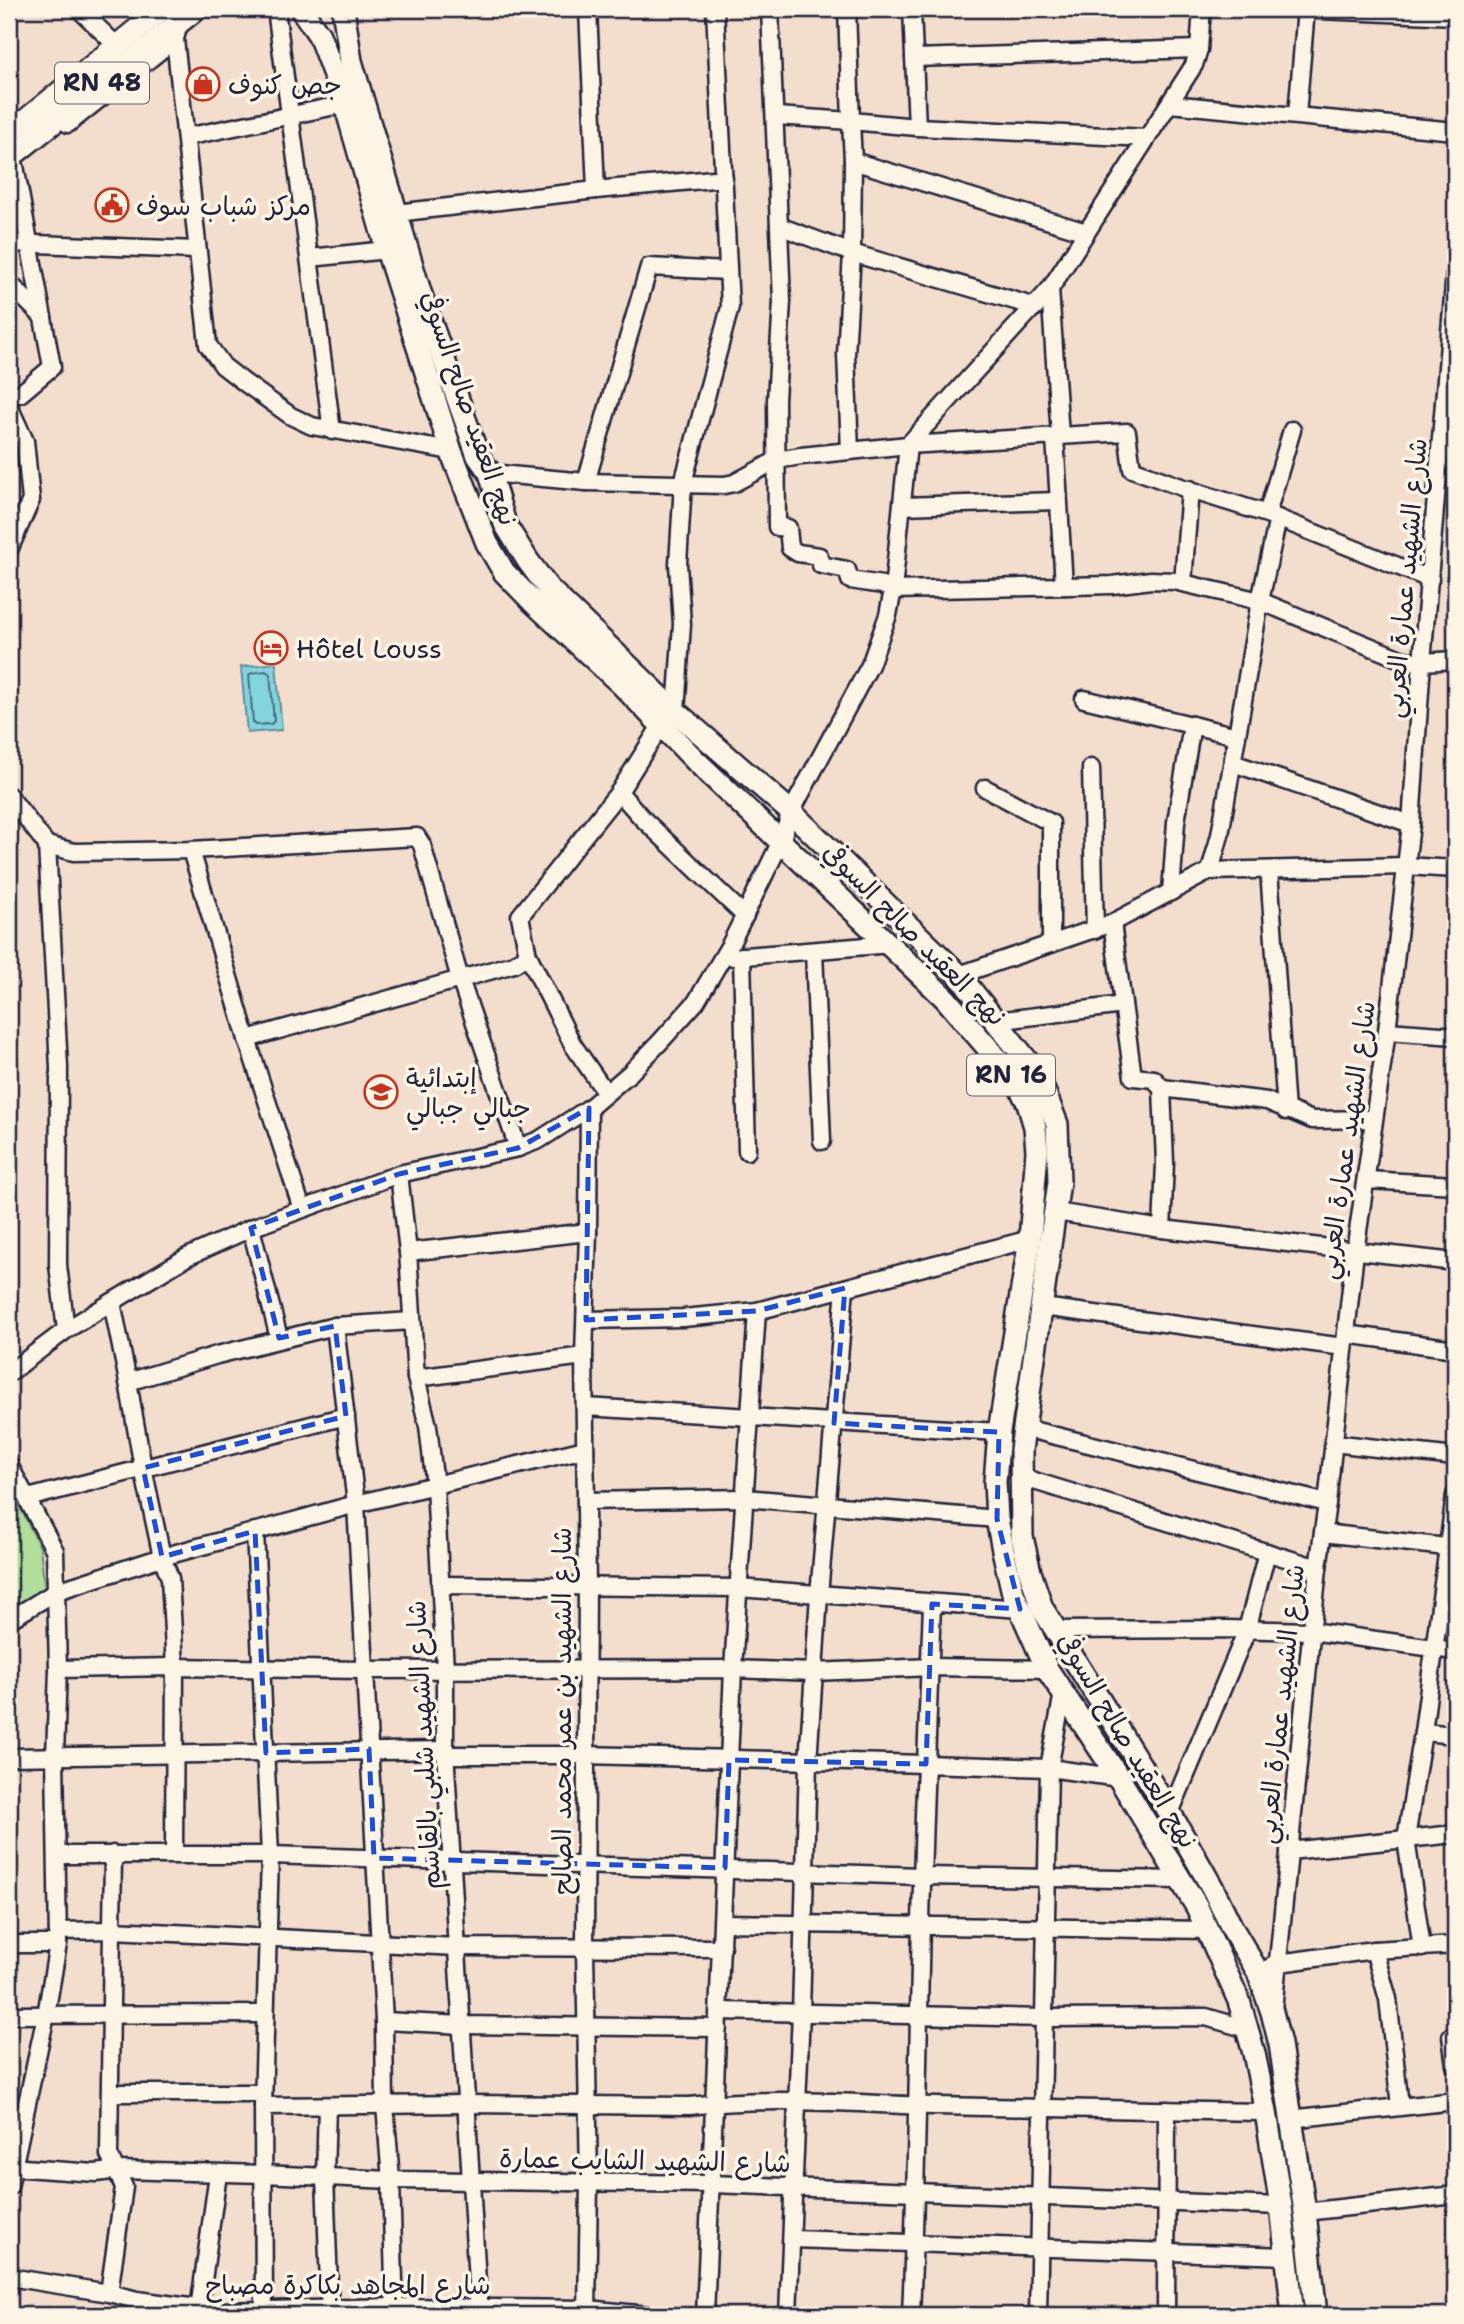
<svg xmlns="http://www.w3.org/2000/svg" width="1464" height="2324" viewBox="0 0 1464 2324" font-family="'Shantell Sans','Playpen Sans Arabic',sans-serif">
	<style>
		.green { fill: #b1de9d; stroke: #6a806c; stroke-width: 2 }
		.water { fill: #83d4dc; stroke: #5c8d9c; stroke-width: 2 }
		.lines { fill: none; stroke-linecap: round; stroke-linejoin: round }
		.shore { stroke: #49697b; stroke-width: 2 }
		.minor-casing { stroke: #22223b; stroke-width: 21 }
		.major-casing { stroke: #22223b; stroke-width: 26 }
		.minor { stroke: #fcf5e5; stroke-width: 16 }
		.major { stroke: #fcf5e5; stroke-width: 21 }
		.marked { fill: none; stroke: #1d4ed8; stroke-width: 5; stroke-dasharray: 14 9; stroke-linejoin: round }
		.labels { text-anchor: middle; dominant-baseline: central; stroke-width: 7; stroke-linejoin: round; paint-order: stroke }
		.shield { fill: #fcf5e5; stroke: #63616e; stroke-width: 2 }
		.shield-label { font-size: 24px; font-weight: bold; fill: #22223b }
		.poi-label { font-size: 26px; fill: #22223b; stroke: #fcf5e5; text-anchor: start }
		.street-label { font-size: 26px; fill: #22223b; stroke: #fcf5e5 }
	</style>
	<rect width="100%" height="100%" fill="#f3decd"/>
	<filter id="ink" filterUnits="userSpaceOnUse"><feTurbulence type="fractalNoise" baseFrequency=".0143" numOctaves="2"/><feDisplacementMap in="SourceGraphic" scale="14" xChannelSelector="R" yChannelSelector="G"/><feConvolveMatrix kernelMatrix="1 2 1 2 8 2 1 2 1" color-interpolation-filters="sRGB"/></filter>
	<g filter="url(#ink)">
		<path class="green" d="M9,1485l31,62 5,44 -36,22z"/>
		<path class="water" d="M276,663l6,67 -35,3 -6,-66z"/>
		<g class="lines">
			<path class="shore" d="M266,671l4,3 4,47 -3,3 -15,1 -3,-3 -4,-47 3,-2z"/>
			<defs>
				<g id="minor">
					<path d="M79,9l39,38"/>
					<path d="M276,9l56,422"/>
					<path d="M770,9l12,292 -6,99 1,127 11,1 2,20 8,5 21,3 2,9 26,5 3,10 32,5 11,5 219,-5 39,-5 23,1 86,20 143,59 19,2 33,-2"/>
					<path d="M847,9l4,112 66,6 230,11"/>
					<path d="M912,9l5,118"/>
					<path d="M1297,9l158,7"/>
					<path d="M180,20l-5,19 33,306 15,21 22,17 46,33 21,10 139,25"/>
					<path d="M914,58l285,-9"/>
					<path d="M1170,104l285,27"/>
					<path d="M1297,115l9,-106"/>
					<path d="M776,116l75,5 2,40 -1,92 184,54"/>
					<path d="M68,124l107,-85"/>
					<path d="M186,137l159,-33"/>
					<path d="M853,161l233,71"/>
					<path d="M596,190l128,-12"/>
					<path d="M396,213l200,-23 -8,-181"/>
					<path d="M779,226l73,27 -6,101 4,97"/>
					<path d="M9,243l188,7"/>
					<path d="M310,258l77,-8"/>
					<path d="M9,283l34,34"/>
					<path d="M1050,289l10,147"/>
					<path d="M9,394h11l32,-27 -37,-201"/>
					<path d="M9,406l16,35 6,59 -22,50"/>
					<path d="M1055,437l9,149"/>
					<path d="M490,473l96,9 138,3 10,-2 43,-23 24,-4 107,-11 219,-13 5,37 52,19 83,26 163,65"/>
					<path d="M586,482l63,-215 78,4"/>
					<path d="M902,506l156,-5"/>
					<path d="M1267,514l25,-84"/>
					<path d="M1183,583l7,-94"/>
					<path d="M1084,699l153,37"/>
					<path d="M676,712l6,-88 -4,-60 5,-81 47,-176 -15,-298"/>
					<path d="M662,724l-43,68 23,26 103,98"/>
					<path d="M1233,763l178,61"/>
					<path d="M1091,768l4,162"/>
					<path d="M985,788l66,35v121"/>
					<path d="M9,796l38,49 12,222 -1,198 8,65"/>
					<path d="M47,845l27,7 117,-2 226,-13 5,8 38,134 58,169"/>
					<path d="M191,850l56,189 55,170"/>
					<path d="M1269,870l17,241"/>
					<path d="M1210,871l10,-36 40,-234 18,-83"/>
					<path d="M1171,892l5,-70 16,-97"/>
					<path d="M1112,923l21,154 21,2 8,9 3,75 -3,66"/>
					<path d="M814,951l8,190"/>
					<path d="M528,955l45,90 33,48"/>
					<path d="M742,956l5,195"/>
					<path d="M733,957l158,-13"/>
					<path d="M959,975l153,-52 98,-52 195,-5 50,3"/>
					<path d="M996,1021l127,-16"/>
					<path d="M1387,1031l68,5"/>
					<path d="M247,1039l267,-75 14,-9 -8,-39 99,-124"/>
					<path d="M1162,1088l105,13 45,19 62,-1"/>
					<path d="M399,1174l9,78 8,126 12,48 7,60 10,183v81l34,565"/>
					<path d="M1367,1180l88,5"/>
					<path d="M1056,1212l106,17 293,33"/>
					<path d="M251,1228l28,110"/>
					<path d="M408,1252l180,-20"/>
					<path d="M112,1302l16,80 15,86 19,89 8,21 5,89 -1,186"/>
					<path d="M1042,1307l302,40"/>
					<path d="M586,1320l97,-2 74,-7 273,-72"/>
					<path d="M335,1326l21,178 28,517 1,84 6,75 4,135"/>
					<path d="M1346,1334l109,15"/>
					<path d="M9,1373l57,-43 46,-28 75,-45 64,-29 148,-54 119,-26 21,-8 50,-32 41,-35 30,-31 36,-40 35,-59 50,-102 10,-29 79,-147 18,-50 5,-25 15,-145 142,-156 144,-224 5,-16 3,-40"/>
					<path d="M416,1378l168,-22"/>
					<path d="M128,1382l89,-27 118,-29 77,-5"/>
					<path d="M585,1407l414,25"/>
					<path d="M1024,1428l303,75"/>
					<path d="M1333,1443l122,14"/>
					<path d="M9,1465l46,86 3,118 -3,87 3,188 -12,71 -37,172"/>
					<path d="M1021,1477l297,91"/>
					<path d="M28,1498l318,-82"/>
					<path d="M586,1501l158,-3 253,21"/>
					<path d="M255,1531l15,324 -7,251 1,209"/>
					<path d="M1323,1533l132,15"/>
					<path d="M440,1585l298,3 282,21"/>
					<path d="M9,1620l48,-29 105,-34 194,-53 229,-55"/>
					<path d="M1054,1630l172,-1 85,2 144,20"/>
					<path d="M58,1669l117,-2 189,3 369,-1 81,3 118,-5 115,2"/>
					<path d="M1423,1732l32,3"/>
					<path d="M447,1755h138l341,9 6,-160"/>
					<path d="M9,1757l436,-7"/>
					<path d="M1170,1813l77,-183 20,-78"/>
					<path d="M1289,1851l166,-17"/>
					<path d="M57,1855h213l651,21 259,4"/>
					<path d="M723,1923l485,7"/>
					<path d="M58,1931l55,-1 344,17 265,1"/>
					<path d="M9,1944h49"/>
					<path d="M1422,1948l-16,-109 17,-107 32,-237"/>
					<path d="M1374,1950l14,49 12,107"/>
					<path d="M1270,1967l9,-4 95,-13 81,-5"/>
					<path d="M1273,2010l45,-442 9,-65 28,-251 32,-221 24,-207 11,-162 33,-389"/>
					<path d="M719,2011l327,7 160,-1 41,12"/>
					<path d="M9,2015l256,-1"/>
					<path d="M384,2021l79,4 255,3"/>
					<path d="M1451,2036l4,29"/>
					<path d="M111,2093h152"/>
					<path d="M263,2106l204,-2 223,2c81,-10 164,-2 245,0 111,3 221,4 331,6"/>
					<path d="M327,2106l-2,70 5,139"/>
					<path d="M1290,2119l165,-18"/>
					<path d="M9,2167l87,6 22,-3 145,4 128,6 320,4 570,22"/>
					<path d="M1305,2212l150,-17"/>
					<path d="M792,2239l495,17"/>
					<path d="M9,2277l100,16 28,7 83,11 175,-4 192,2 61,6"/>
					<path d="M109,2293l15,-106 -15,-32 4,-301"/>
					<path d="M199,2309l19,-135"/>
					<path d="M587,2315l2,-133 -4,-234 2,-363 -3,-229 4,-124 1,-124"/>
					<path d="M705,2315l28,-646 24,-358"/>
					<path d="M788,2315l13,-303 7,-250 11,-167 26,-307"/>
					<path d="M911,2315c8,-183 7,-367 15,-551l123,4 70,10"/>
					<path d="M1038,2315l11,-547 14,-75"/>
					<path d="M1166,2315l1,-205"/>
				</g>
				<g id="major">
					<path d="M301,9l18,26 26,69 42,146 64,201 36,92 17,29 29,30 88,82 75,77 249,237 72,84 11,21 7,24 2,24 -7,88 -31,193 -4,50 2,37 6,31 10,43 34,76 72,109 78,129 42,94 15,52 12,59 15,94 12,109"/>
					<path d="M343,9l8,52 69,231 58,164 12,17 15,51 23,37 20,27 128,124 115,100 168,163 78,98 20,51 2,58 -38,268 1,87 8,35 12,36 128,205 42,74 20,41 26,44 14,40 8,32 25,168 11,103"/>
					<path d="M9,134l153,-125"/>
					<path d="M9,158l187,-149"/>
				</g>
			</defs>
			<use href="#minor" class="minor-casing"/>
			<use href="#major" class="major-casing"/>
			<use href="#minor" class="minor"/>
			<use href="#major" class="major"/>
		</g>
	</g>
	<path class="marked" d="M589,1108l-3,212 171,-9 88,-23 -11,135 165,9 -2,87 23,90 -88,-5 -6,160 -197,-4 -4,108 -351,-10 -5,-109 -103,4 -11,-222 -93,26 -19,-89 203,-52 -11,-90 -56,12 -28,-110 148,-54 119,-26z"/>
	<defs>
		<symbol id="shop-ring" viewBox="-11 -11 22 22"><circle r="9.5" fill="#fcf5e5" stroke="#c8321e" stroke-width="1.5"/><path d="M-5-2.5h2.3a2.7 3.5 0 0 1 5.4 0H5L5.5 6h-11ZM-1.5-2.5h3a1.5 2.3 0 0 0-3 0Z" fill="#c8321e"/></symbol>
		<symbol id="civic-ring" viewBox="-11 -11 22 22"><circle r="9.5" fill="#fcf5e5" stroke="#c8321e" stroke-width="1.5"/><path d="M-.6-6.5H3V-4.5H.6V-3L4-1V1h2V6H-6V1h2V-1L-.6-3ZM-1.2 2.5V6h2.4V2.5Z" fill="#c8321e"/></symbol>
		<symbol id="hotel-ring" viewBox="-11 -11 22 22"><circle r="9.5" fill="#fcf5e5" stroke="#c8321e" stroke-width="1.5"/><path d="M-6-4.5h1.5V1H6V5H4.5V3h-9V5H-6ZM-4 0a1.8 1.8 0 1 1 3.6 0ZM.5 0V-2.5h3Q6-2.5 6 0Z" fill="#c8321e"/></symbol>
		<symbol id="school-ring" viewBox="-11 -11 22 22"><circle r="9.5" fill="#fcf5e5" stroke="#c8321e" stroke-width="1.5"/><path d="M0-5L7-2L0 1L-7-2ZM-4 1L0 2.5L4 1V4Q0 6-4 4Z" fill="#c8321e"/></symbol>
	</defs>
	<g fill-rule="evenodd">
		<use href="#shop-ring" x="184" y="65" width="38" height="38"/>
		<use href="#civic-ring" x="93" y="186" width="38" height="38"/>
		<use href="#hotel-ring" x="252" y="629" width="38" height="38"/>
		<use href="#school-ring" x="362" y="1073" width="38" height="38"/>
	</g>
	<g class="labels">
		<g class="shield">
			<rect x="55" y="62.5" width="94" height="41" rx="5"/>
			<rect x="967" y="1054.5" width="88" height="41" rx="5"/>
		</g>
		<g class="shield-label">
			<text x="102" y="83">RN 48</text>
			<text x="1011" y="1075">RN 16</text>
		</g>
		<g class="poi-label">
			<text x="228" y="84">جص كنوف</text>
			<text x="136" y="205">مركز شباب سوف</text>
			<text x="296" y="648">Hôtel Louss</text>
			<text x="406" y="1077">إبتدائية<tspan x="406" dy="30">جبالي جبالي</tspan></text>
		</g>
		<g class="street-label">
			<text transform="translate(470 408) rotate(71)">نهج العقيد صالح السوفي</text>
			<text transform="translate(1405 578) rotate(-85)">شارع الشهيد عمارة العربي</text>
			<text transform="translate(915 934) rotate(45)">نهج العقيد صالح السوفي</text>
			<text transform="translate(1346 1140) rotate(-82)">شارع الشهيد عمارة العربي</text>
			<text transform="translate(1280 1704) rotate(-84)">شارع الشهيد عمارة العربي</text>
			<text transform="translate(561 1711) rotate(-90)">شارع الشهيد بن عمر محمد الصالح</text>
			<text transform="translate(1128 1740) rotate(59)">نهج العقيد صالح السوفي</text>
			<text transform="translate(423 1745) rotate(-93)">شارع الشهيد شلبي بالقاسم</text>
			<text transform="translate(645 2160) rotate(1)">شارع الشهيد الشايب عمارة</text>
			<text x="348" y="2284">شارع المجاهد بكاكرة مصباح</text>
		</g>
	</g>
	<rect width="1464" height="2324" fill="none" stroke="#fcf5e5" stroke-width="35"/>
	<rect x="18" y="18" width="1429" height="2289" fill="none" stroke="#22223b" stroke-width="2.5" filter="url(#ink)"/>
</svg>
